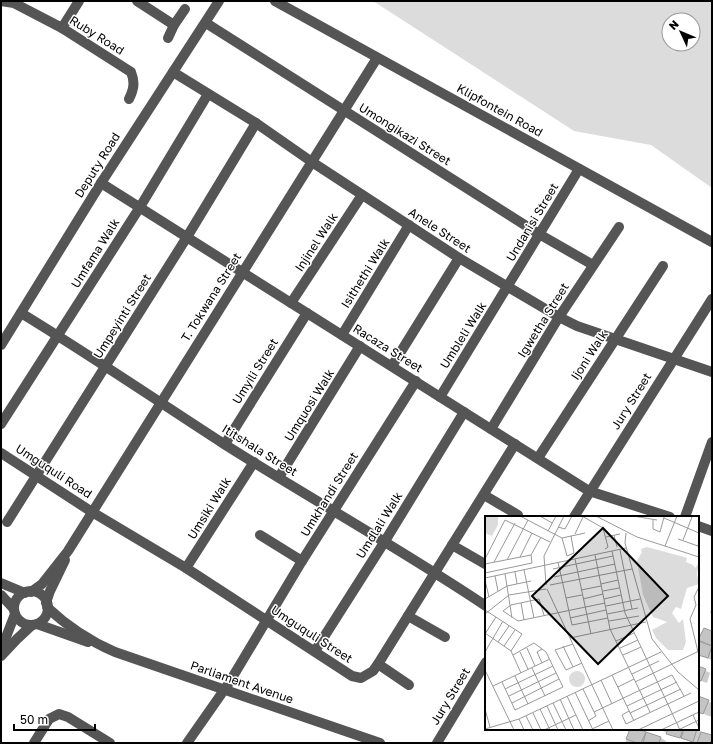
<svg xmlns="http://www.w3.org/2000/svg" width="713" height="744" viewBox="0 0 713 744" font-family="'Golos Text',sans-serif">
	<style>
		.green { fill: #dcdcdc; fill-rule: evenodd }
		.shadow { fill: #0003 }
		.building { fill: #c4c4c4; stroke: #999 }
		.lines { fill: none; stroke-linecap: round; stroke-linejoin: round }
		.minor { stroke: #555; stroke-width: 10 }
		.labels { text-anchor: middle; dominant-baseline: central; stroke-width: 3; stroke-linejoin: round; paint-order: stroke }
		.street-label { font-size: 12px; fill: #000; stroke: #fff }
		.inset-road { fill: none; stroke: #999; stroke-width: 1 }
		.view { fill: #000; fill-opacity: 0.15; stroke: #000; stroke-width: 2 }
		.inset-edge { fill: none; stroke: #000; stroke-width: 2 }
	</style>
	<rect width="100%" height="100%" fill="#fff"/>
	<path class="green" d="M373,1h339v187l-61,-43 -77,-14zM669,20h24v24h-24z"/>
	<g class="shadow">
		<path d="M712,607v7l-2,-1z"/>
		<path d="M712,632v28l-14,-5v-10h10z"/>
		<path d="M698,667l12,6 -3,10 -9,-3z"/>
		<path d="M698,697l14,6v14l-14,-5z"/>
		<path d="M631,729h4l26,9 5,3 -1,2h-40z"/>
		<path d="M659,729h36l17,7v7h-18l-21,-7z"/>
	</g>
	<g class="building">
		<path d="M704,628l8,3v15l-14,-6z"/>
		<path d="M698,641l14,5 -4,12 -10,-3z"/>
		<path d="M698,666l8,3 -5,12 -3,-1z"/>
		<path d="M698,696l11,4 -6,14 -5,-2z"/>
		<path d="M630,729h8l8,3 -5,11h-4l-11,-4z"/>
		<path d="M668,729h15l-3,9 -14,-4z"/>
		<path d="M684,729h13l-4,13 -12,-4z"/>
		<path d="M646,732l15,5 -2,6h-16z"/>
		<path d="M701,732l11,3 -1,8h-14z"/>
	</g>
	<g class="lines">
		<g class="minor">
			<path d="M1,1l13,2 48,25 69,44c4,10 3,17 -2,27"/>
			<path d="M137,1l37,24"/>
			<path d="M275,1l437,241"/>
			<path d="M206,23l333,211 54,31"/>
			<path d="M62,28l17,-27"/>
			<path d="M168,38l6,-13 11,-16"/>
			<path d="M173,72l83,51 56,39 147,96 100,59 18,9 135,46"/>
			<path d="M101,183l488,308 81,26"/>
			<path d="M291,303l71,-108"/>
			<path d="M21,313c69,42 135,87 203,131 87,55 177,105 262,162"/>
			<path d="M342,335l67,-110"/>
			<path d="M1,345l100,-162 118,-182"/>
			<path d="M392,366l67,-108"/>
			<path d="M440,397l139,-228"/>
			<path d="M1,424l139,-217 68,-113"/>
			<path d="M491,429l68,-112 60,-90"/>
			<path d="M225,444l82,-131"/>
			<path d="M1,453l91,59 94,56 166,108 9,2 12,-7 5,-7 137,-220"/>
			<path d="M538,458l125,-192"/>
			<path d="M279,477l81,-131"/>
			<path d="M484,495l34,20"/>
			<path d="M574,517l138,-218"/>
			<path d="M685,517l27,-75"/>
			<path d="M7,522l180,-285 69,-114"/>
			<path d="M698,526l14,5"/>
			<path d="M260,535l42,26"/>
			<path d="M452,545l33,19"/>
			<path d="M186,568l68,-106"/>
			<path d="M1,583l24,10"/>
			<circle cx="31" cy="608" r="17"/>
			<path d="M31,592l11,-8 26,-33 309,-493"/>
			<path d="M1,595l13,14"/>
			<path d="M46,603l4,-12 15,-31"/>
			<path d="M47,607c20,19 43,34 68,45l265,91"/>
			<path d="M408,616l37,21"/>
			<path d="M37,624l51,18"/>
			<path d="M1,650l14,-36"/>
			<path d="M315,651l70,-110 79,-129"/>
			<path d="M1,656l16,-17 15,-14"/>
			<path d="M378,664l31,21"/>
			<path d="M34,743l15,-24 10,-5 9,3 42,26"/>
			<path d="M187,743l42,-60 73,-122 114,-180"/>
			<path d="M437,743l49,-81"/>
		</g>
	</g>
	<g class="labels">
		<g class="street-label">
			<text transform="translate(97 35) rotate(32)">Ruby Road</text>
			<text transform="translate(500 110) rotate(29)">Klipfontein Road</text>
			<text transform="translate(405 134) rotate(32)">Umongikazi Street</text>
			<text transform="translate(97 165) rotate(-58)">Deputy Road</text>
			<text transform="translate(532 222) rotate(-59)">Undanisi Street</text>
			<text transform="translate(440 230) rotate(33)">Anele Street</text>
			<text transform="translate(316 242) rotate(-57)">Injinel Walk</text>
			<text transform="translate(95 253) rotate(-58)">Umfama Walk</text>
			<text transform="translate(365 273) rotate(-58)">Isithethi Walk</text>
			<text transform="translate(211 297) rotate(-58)">T. Tokwana Street</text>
			<text transform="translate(122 316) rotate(-58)">Umpeyinti Street</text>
			<text transform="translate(543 320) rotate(-58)">Igwetha Street</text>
			<text transform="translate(463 335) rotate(-58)">Umbleli Walk</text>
			<text transform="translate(388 348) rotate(32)">Racaza Street</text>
			<text transform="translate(589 355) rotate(-57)">Ijoni Walk</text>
			<text transform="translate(255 371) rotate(-58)">Umyili Street</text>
			<text transform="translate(631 401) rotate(-58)">Jury Street</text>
			<text transform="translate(309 405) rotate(-58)">Umquosi Walk</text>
			<text transform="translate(260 450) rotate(32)">Ititshala Street</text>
			<text transform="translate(54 471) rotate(33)">Umguquli Road</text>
			<text transform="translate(329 494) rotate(-58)">Umkhandi Street</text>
			<text transform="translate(209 508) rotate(-58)">Umsiki Walk</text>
			<text transform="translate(379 525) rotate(-58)">Umdlali Walk</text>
			<text transform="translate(312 634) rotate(33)">Umguquli Street</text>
			<text transform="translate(242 682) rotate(19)">Parliament Avenue</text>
			<text transform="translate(450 696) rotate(-59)">Jury Street</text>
		</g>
	</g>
	<g transform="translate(485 516)">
		<rect width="214" height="214" fill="#fff"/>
		<path d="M0,0h13v9l-6,11 -7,-3zM162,31l37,10 3,1 -1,4 7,3 2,3 4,-5 -2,11 2,10 -12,4 -6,21 -5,-2 -4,6 7,10 4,-4 3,23 -3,8h-15l-12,-12 -4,-8 15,-8 -14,-5 -10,-22 -6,-34 5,-9 -1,-3zM84 163a8 8 0 1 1 16 0a8 8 0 1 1-16 0Z" fill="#dcdcdc"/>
		<path class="inset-road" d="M35,0l42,22 23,-5M55,0l12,7M97,0l21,12 5,19 -3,2M111,0l41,21 62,20M148,0l24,4M179,2l35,15M168,4v9l7,3 4,-15M73,11l7,2 7,-13M63,15l8,-15M141,17l-1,10 27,96 26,33 21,18M90,18l8,-17M129,19l3,12M121,21l14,-3M77,22l5,18 7,-3 -3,-17M193,23l20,7 1,-4M198,24l9,-23M180,30l12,-30M135,34l12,59M127,35l13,62 55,117M46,39l10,-18M110,39l15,74 40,83M35,41l12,-24M0,43l20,-39 45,22M90,43l16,75M22,44l21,-40M9,46l21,-39M73,46l14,63 36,-7M0,48l46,-9M68,53l60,-13M39,54l10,48M30,56l2,12M0,57l47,-10 -1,-8M20,58l7,44M10,60l3,15M69,61l61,-13M0,62l141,-30M0,64l4,17M116,68l17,-4M61,69l-2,-29 20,-40M65,69l82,-16M214,71l-5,10 2,8 -6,14 9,37M62,73l66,141M96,74l20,-4M118,75l16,-3M81,82l16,-3M0,83l22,-13 24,-5M98,83l20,-5M119,83l17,-4M36,87l3,17M121,90l34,-7M0,94l37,24 -11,17M0,98l24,-19 37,-6M122,98l31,-6M59,99l-5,-16 -28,6 -8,6 15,10 87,-18M85,102l36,-8M124,105l30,-5M0,117l26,18 10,22M0,118l11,-17M85,122l76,-16M131,125l18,-8M13,126l11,-16M88,128l-18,6 11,20 16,-7M19,130l11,-16M78,130l10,21M42,132l8,18M135,132l18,-8M0,136l18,-31M35,136l8,17M138,139l18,-8M57,147l-5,-11 5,-3M47,152l13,28M0,154l29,60M147,158l27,-13M127,159l22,46M30,160l13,28M116,164l11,24M17,166l13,28 48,-23 -17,-35 -12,-9 -21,12M150,166l64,-31M8,170l57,-27M133,171l16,-8M20,173l48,-23M98,173l13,27 -8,5M90,176l18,38M24,180l47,-23M82,180l16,34M75,183l14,31M27,187l47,-24M68,187l13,27M62,190l11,24M142,190l50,-24M0,193l5,18M55,193l10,21M144,195l-7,4 4,9 65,-31M109,196l78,-37 12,21M48,197l8,17M145,197l51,-24M208,199l6,13M41,200l7,14M34,203l5,11M0,213l34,-10 142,-67M107,213l17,-8M59,214l32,-15M153,214l61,-29M176,214l38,-18M193,214l21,-10"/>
		<path class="view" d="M118,12l65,68 -70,68 -66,-68z"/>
		<rect width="214" height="214" class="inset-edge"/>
	</g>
	<rect width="713" height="744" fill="none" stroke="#000000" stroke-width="4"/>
	<g transform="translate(681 32) rotate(314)"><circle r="19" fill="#ffffff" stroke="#999999"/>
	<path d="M0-3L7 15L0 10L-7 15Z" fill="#000000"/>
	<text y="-6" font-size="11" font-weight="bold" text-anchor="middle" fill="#000000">N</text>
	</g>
	<path d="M14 724v6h81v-6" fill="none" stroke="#000000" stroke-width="2"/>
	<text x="20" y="724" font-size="12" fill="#000000" stroke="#ffffff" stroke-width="3" paint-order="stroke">50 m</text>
</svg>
